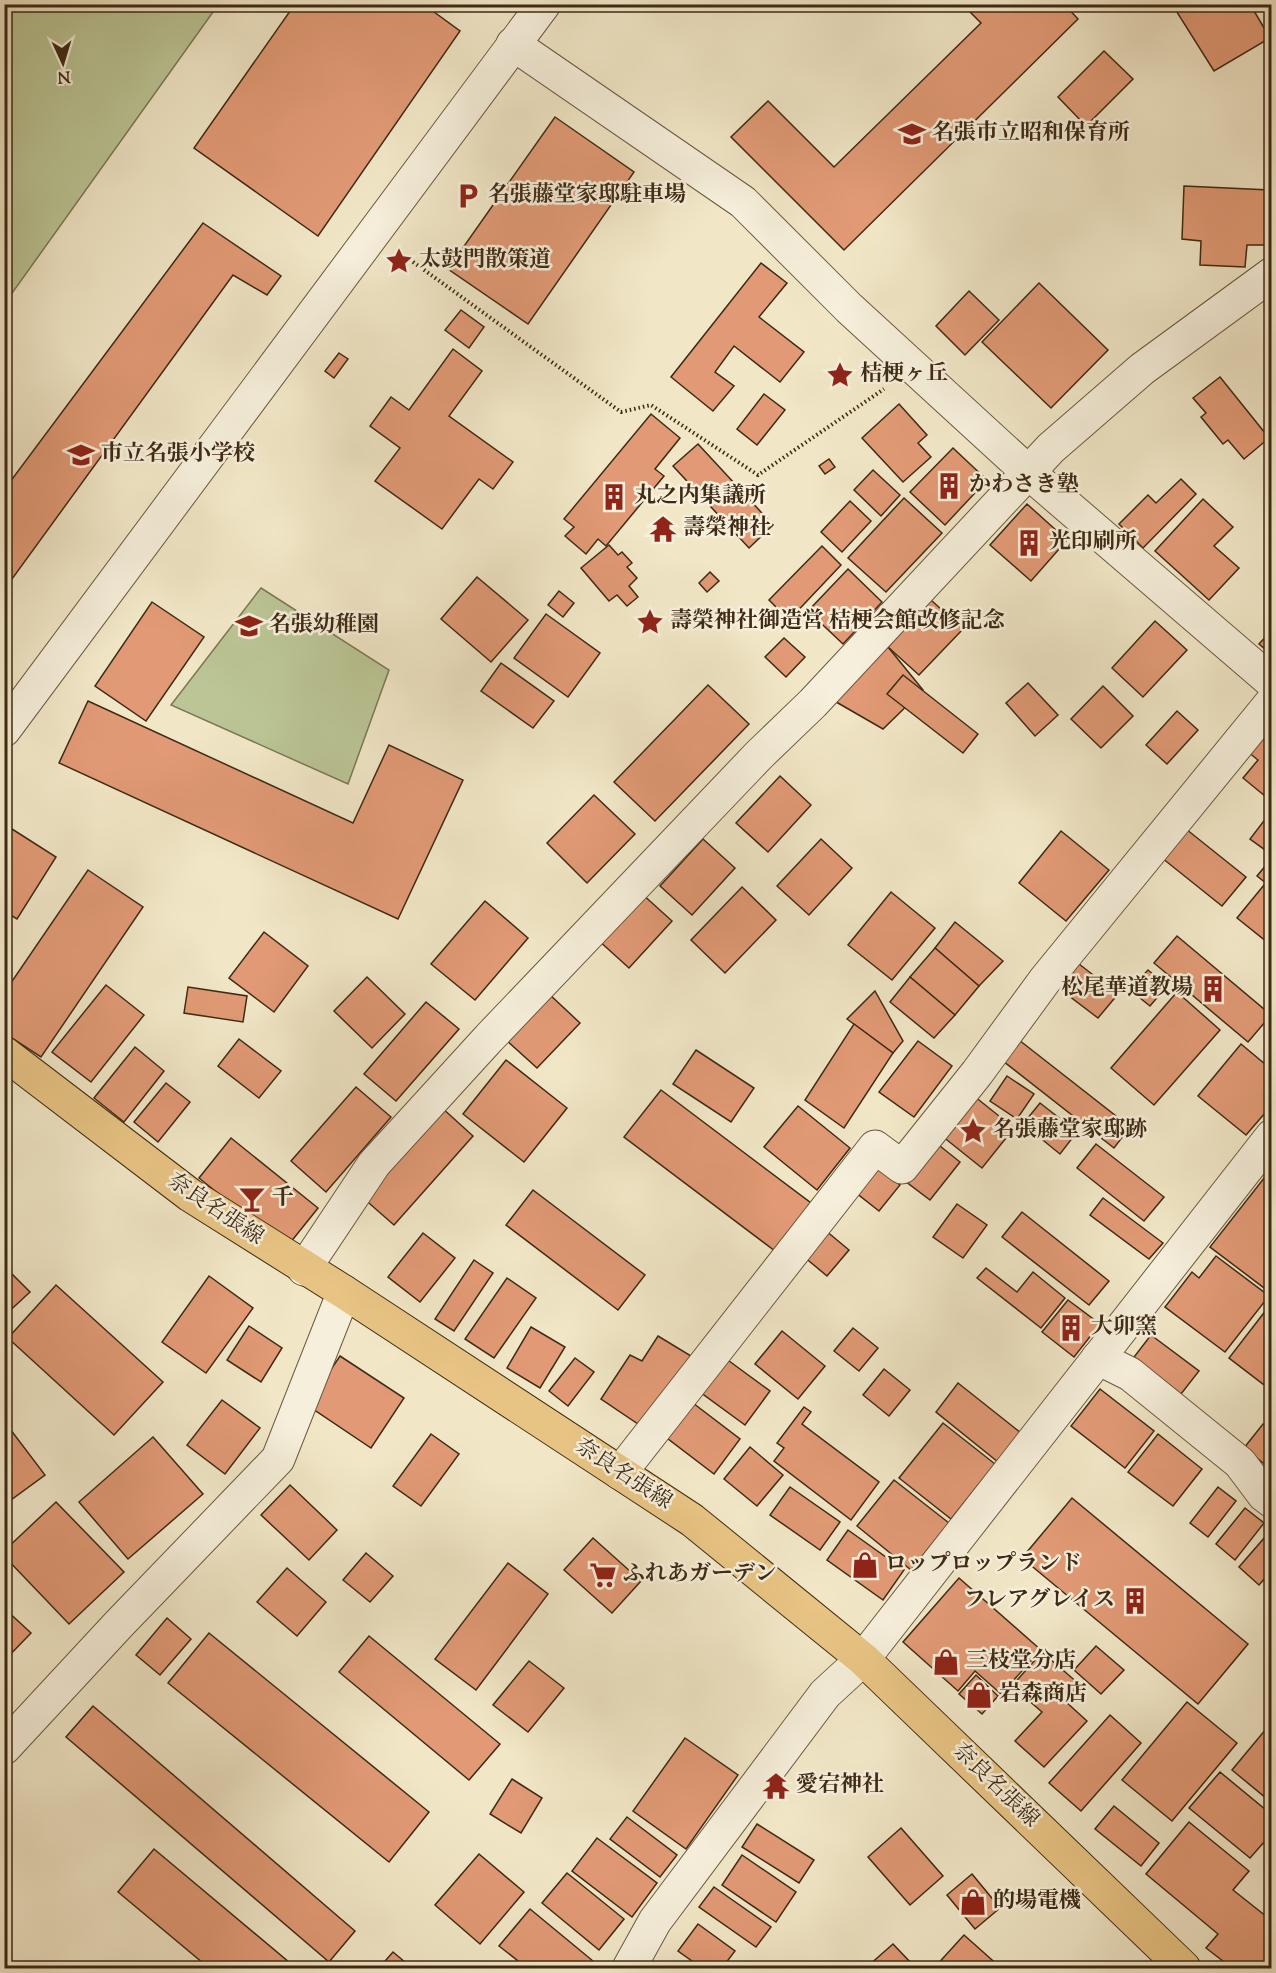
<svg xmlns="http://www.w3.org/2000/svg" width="1276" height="1973" viewBox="0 0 1276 1973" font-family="'Sorts Mill Goudy','Noto Serif JP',serif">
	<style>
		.green { fill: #bbc595; stroke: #7c7854; stroke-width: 1.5 }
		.building { fill: #e19a75; stroke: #3e2a14; stroke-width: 1.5 }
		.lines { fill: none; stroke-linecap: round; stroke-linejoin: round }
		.minor-casing { stroke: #6b5941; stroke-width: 35 }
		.major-casing { stroke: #3e2a14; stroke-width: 35 }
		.path { stroke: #3e2a14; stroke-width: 4; stroke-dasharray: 1.5 3; stroke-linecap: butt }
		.minor { stroke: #f6efdb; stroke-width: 33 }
		.major { stroke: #e8c484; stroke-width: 33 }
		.labels { text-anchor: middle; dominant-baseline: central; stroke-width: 5; stroke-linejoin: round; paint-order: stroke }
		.poi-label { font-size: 22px; font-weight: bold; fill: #3e2a14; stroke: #f6efdb; text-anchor: start }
		.street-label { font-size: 22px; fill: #3e2a14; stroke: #f6efdb }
	</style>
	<rect width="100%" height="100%" fill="#f1e7c7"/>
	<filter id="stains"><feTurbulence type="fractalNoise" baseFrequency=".00333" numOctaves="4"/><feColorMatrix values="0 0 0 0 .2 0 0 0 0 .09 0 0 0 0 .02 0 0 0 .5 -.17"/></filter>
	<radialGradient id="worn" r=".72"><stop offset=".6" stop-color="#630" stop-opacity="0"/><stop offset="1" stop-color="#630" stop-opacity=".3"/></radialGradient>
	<g class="green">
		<path d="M5,4l213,1 -213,298 -1,-298z"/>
		<path d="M261,588l128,82 -41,114 -177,-79z"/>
	</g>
	<g class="building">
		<path d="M295,4h128l37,27 -142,205 -124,-88z"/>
		<path d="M962,4h102l14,15 -234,231 -113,-113 37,-36 66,66 147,-144z"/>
		<path d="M1183,4h67l20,34 -56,33 -39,-62z"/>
		<path d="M1104,51l29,28 -47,47 -28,-29z"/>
		<path d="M555,117l79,55 -106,152 -80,-55z"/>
		<path d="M1184,186l86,4 -3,55h-20l-2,22 -45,-2 1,-24 -19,-2z"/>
		<path d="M203,223l78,53 -14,19 -34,-20 -229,315v-100z"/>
		<path d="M761,263l26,20 -28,34 45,35 -24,30 -46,-36 -19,26 19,14 -21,25 -42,-34z"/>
		<path d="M1039,283l69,67 -57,58 -69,-66z"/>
		<path d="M969,291l30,29 -34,35 -29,-29z"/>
		<path d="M461,310l23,17 -15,21 -24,-18z"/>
		<path d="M453,349l29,22 -33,45 64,46 -20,27 -14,-10 -37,50 -67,-48 25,-33 -30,-22 21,-29 18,13z"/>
		<path d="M339,353l9,6 -14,19 -9,-7z"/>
		<path d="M1220,377l49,61 -25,21 -16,-19 -5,4 -22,-27 5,-4 -13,-15z"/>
		<path d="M764,394l21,16 -28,35 -20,-16z"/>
		<path d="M899,404l28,31 -9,8 13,14 -28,25 -41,-44z"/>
		<path d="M651,414l29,24 -25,31 9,7 -58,70 -8,-7 -12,15 -21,-18 9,-9 -10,-8z"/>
		<path d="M698,444l75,81 -24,23 -76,-82z"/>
		<path d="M953,448l34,32 -42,45 -35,-33z"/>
		<path d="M829,459l6,8 -10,7 -6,-8z"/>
		<path d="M873,470l27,25 -19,21 -27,-26z"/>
		<path d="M1181,479l15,15 -53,54 -24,-24 29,-29 8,8z"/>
		<path d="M904,498l38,35 -56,59 -38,-34z"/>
		<path d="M1203,499l30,28 -19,19 25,22 -30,32 -54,-49z"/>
		<path d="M850,501l21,20 -29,31 -21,-20z"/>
		<path d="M1027,504l40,36 -36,41 -41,-36z"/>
		<path d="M609,545l9,10 4,-3 10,11 -5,4 10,11 -8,8 9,11 -11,9 -10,-11 -8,6 -28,-33z"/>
		<path d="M822,546l19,19 -52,55 -20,-20z"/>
		<path d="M848,569l34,33 -39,42 -35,-33z"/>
		<path d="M710,572l9,9 -12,11 -8,-9z"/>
		<path d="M477,577l51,43 -37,42 -50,-43z"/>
		<path d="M559,591l15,12 -11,14 -15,-12z"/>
		<path d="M931,600l32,29 -44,46 -31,-28z"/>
		<path d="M152,602l52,35 -58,84 -51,-35z"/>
		<path d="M546,614l54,39 -32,44 -54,-39z"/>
		<path d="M1155,621l32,29 -44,47 -31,-29z"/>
		<path d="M1272,630v25l-13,-11z"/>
		<path d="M784,638l21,19 -19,20 -21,-20z"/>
		<path d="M888,647l35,43 -40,39 -52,-30z"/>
		<path d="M501,663l53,38 -21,27 -52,-37z"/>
		<path d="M903,675l75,59 -15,19 -76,-59z"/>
		<path d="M1028,683l30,32 -23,21 -29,-33z"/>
		<path d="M708,685l41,39 -94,97 -41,-39z"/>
		<path d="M1103,686l30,30 -32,32 -30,-29z"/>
		<path d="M88,701l265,122 36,-78 74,35 -65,139 -339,-156z"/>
		<path d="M1177,711l21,19 -31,34 -21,-19z"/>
		<path d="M1272,714v75l-7,7 -22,-18 15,-18 -15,-12z"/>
		<path d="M780,776l31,29 -43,47 -32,-29z"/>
		<path d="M594,795l41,39 -48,49 -40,-40z"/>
		<path d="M1270,813l2,1v41l-22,-16z"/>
		<path d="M12,829l44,28 -39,62 -13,-8v-71z"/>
		<path d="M1186,829l60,48 -24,29 -60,-48z"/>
		<path d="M1061,831l48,39 -43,51 -47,-38z"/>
		<path d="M703,839l32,29 -43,47 -32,-29z"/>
		<path d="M821,839l31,29 -43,47 -32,-29z"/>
		<path d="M1272,858v30l-15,-12z"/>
		<path d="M88,870l55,37 -102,150 -37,-24v-40z"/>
		<path d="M1264,885l8,6v55l-35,-28z"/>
		<path d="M742,887l34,33 -51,53 -34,-33z"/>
		<path d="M891,892l44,36 -43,52 -44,-35z"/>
		<path d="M641,893l31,28 -43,47 -32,-29z"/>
		<path d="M485,901l43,37 -53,62 -44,-36z"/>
		<path d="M955,922l48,39 -24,25 -44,-38z"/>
		<path d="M264,932l44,34 -34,46 -45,-34z"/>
		<path d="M1177,936l94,79 -23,27 -94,-79z"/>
		<path d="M935,948l44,38 -24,29 -45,-38z"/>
		<path d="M1079,964l39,30 -20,24 -38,-29z"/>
		<path d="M1148,970l19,16 -17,20 -20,-16z"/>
		<path d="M367,977l38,37 -33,34 -38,-37z"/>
		<path d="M910,977l45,38 -21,23 -44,-36z"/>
		<path d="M106,985l38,30 -53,67 -39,-30z"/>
		<path d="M188,987l59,9 -4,26 -59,-9z"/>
		<path d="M875,991l28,50 -10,12 -46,-34z"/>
		<path d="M1177,992l43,38 -66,75 -43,-37z"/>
		<path d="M548,993l32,30 -43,45 -32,-29z"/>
		<path d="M426,1002l33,27 -63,72 -32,-27z"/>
		<path d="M854,1024l39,29 -49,75 -39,-28z"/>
		<path d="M239,1039l42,32 -22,27 -41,-32z"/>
		<path d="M1019,1040l111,87 -16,21 -111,-87z"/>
		<path d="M918,1041l34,25 -38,51 -35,-25z"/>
		<path d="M1241,1044l31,26v35l-26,30 -48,-39z"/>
		<path d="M135,1047l29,24 -40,51 -30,-24z"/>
		<path d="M696,1050l58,38 -23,34 -58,-38z"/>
		<path d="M506,1060l61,48 -43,54 -61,-48z"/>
		<path d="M1007,1076l27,18 -17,25 -27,-18z"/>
		<path d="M166,1083l24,19 -32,40 -24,-20z"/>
		<path d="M356,1087l35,30 -65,75 -35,-31z"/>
		<path d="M661,1090l150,113 -36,48 -151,-114z"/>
		<path d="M974,1096l40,32 -32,40 -40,-32z"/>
		<path d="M1040,1103l37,29 -17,22 -37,-30z"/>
		<path d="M798,1106l52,42 -33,42 -53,-43z"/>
		<path d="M441,1107l32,29 -79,89 -32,-28z"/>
		<path d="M231,1138l87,70 -32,40 -87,-70z"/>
		<path d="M935,1142l25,20 -30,38 -25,-19z"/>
		<path d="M1096,1144l68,53 -20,24 -67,-53z"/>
		<path d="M875,1166l25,19 -21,26 -24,-19z"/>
		<path d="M1272,1168v126l-62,-47z"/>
		<path d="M533,1190l112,85 -27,35 -112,-85z"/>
		<path d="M1103,1198l60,45 -14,16 -59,-44z"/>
		<path d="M957,1204l30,21 -24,33 -30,-21z"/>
		<path d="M1022,1212l87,69 -20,24 -87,-68z"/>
		<path d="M825,1230l24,20 -22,26 -24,-20z"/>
		<path d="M423,1233l32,25 -35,44 -32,-25z"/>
		<path d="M1216,1256l53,40 -44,56 -60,-45 27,-35 7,6z"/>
		<path d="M474,1260l19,13 -39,58 -19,-12z"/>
		<path d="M4,1266l26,26 -26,24z"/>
		<path d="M986,1268l31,24 16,-20 32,26 -24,30 -64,-50z"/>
		<path d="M209,1276l44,32 -47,65 -44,-31z"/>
		<path d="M507,1278l29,20 -42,60 -29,-19z"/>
		<path d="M56,1285l107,97 -49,53 -106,-97z"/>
		<path d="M1068,1300l32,24 -26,33 -32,-25z"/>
		<path d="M1270,1305l2,2v84l-43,-33z"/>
		<path d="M249,1326l33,22 -21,34 -34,-22z"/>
		<path d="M531,1327l34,20 -25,41 -33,-20z"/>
		<path d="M853,1328l25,20 -19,23 -25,-20z"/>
		<path d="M782,1331l43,35 -27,33 -43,-35z"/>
		<path d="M1151,1335l48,36 -18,23 -47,-37z"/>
		<path d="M658,1336l33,20 -50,70 -40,-27 29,-44 12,6z"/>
		<path d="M340,1356l64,42 -33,50 -64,-43z"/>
		<path d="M575,1358l19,14 -26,34 -19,-15z"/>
		<path d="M725,1358l45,33 -25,34 -45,-33z"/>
		<path d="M884,1369l26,21 -21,26 -26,-21z"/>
		<path d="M958,1383l63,50 -23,29 -62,-50z"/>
		<path d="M1100,1389l54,42 -29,37 -54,-42z"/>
		<path d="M222,1400l38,28 -35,46 -38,-29z"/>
		<path d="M689,1400l51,39 -26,35 -51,-39z"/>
		<path d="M804,1407l7,5 -9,12 77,58 -28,38 -77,-59 10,-13 -7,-5z"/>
		<path d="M4,1421l41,54 -41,30z"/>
		<path d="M943,1423l52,41 -44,55 -52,-41z"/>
		<path d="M1263,1424l9,7v39l-28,-22z"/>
		<path d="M431,1434l28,20 -38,52 -28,-20z"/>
		<path d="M1158,1434l44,35 -29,37 -45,-34z"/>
		<path d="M153,1437l50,57 -75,65 -49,-57z"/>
		<path d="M750,1447l33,28 -26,31 -33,-27z"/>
		<path d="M894,1480l55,43 -38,47 -54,-44z"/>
		<path d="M290,1485l47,45 -28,30 -48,-45z"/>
		<path d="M790,1487l50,35 -20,28 -50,-35z"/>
		<path d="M1218,1487l18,14 -28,36 -18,-14z"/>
		<path d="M1072,1498l176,146 -50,60 -176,-146z"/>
		<path d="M56,1502l68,70 -55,52 -65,-68v-5z"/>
		<path d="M1245,1508l19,15 -29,37 -19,-16z"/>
		<path d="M1272,1529v41l-13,15 -20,-18z"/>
		<path d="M848,1530l56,40 -21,30 -56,-40z"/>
		<path d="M593,1538l48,43 -29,32 -48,-43z"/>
		<path d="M366,1553l27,23 -23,26 -27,-22z"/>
		<path d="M508,1563l40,31 -72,96 -41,-31z"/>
		<path d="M287,1568l39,34 -29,34 -40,-34z"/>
		<path d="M959,1578l82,72 -40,44 -26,-23 -17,20 -55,-49z"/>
		<path d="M4,1608l27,25 -27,28z"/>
		<path d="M167,1618l24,21 -31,36 -24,-20z"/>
		<path d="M209,1633l220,179 -40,50 -221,-179z"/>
		<path d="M369,1636l131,108 -31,36 -130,-108z"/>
		<path d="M1096,1646l28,24 -23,24 -27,-24z"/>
		<path d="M1042,1652l37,32 -14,17 22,20 -43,46 -29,-26 27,-29 -30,-26z"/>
		<path d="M529,1661l35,27 -36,44 -35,-27z"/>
		<path d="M976,1675l22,21 -16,18 -23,-20z"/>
		<path d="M1187,1702l50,41 -65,78 -50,-41z"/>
		<path d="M93,1706l262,225 -26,31 -263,-225z"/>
		<path d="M1110,1715l31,28 -60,68 -32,-28z"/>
		<path d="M1266,1729l6,5v69l-40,-33z"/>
		<path d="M685,1738l53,37 -52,74 -53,-38z"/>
		<path d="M1220,1772l52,43v18l-22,25 -61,-50z"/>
		<path d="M512,1779l30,19 -21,35 -31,-19z"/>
		<path d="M1114,1806l45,37 -18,23 -46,-37z"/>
		<path d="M627,1817l50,38 -17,22 -50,-38z"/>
		<path d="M1189,1822l60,49 -16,19 39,31v47h-40l-26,-20 12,-14 -72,-60z"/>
		<path d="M757,1824l57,36 -15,23 -57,-36z"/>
		<path d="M901,1828l42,48 -33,29 -42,-48z"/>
		<path d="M597,1838l60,45 -25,34 -60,-46z"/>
		<path d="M154,1849l142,119h-87l-91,-76z"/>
		<path d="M479,1854l45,38 -44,52 -45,-39z"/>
		<path d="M742,1855l54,37 -20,30 -54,-37z"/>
		<path d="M567,1873l57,46 -25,31 -57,-47z"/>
		<path d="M972,1874l28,34 -25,21 -28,-34z"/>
		<path d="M714,1887l57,40 -15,20 -57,-40z"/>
		<path d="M530,1909l63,52 -6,7h-60l-28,-22z"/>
		<path d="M698,1924l37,27 -13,17h-20l-24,-17z"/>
		<path d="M964,1935l37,33h-67z"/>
		<path d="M893,1944l18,19 -7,5h-34l-2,-2z"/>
		<path d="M393,1952l19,16h-33z"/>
	</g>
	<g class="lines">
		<defs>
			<g id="minor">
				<path d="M513,44l230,158 106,106 180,165 243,209"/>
				<path d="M4,730l540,-726"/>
				<path d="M304,1269l70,-105 115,-126 270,-283 54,-52 238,-255 91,-79 130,-95"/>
				<path d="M1098,1358l32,16 110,89 24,32 8,6"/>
				<path d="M620,1473l255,-326 27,20 75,-94 68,-93 227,-278"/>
				<path d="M4,1748l115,-124 159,-165 66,-167"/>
				<path d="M629,1968l26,-47 170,-227 38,-35 409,-523"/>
			</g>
			<path id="major" d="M4,1053l186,142 154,97 348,228 171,139 321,309"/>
		</defs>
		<use href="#minor" class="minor-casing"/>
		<use href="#major" class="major-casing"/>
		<path class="path" d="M402,254l219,158 30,-7 107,70 126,-86"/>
		<use href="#minor" class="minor"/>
		<use href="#major" class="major"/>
	</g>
	<defs>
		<symbol id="school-bare" viewBox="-9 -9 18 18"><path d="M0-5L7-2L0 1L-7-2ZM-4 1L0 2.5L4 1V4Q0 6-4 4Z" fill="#8f2418" stroke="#f6efdb" stroke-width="2.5" paint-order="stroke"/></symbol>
		<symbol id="parking-bare" viewBox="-9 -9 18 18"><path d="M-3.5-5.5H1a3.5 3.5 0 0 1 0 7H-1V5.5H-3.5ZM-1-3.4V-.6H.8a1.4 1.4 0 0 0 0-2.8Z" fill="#8f2418" stroke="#f6efdb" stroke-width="2.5" paint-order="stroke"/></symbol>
		<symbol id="sight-bare" viewBox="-9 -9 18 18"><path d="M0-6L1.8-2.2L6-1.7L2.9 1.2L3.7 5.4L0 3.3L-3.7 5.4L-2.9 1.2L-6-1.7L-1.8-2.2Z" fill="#8f2418" stroke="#f6efdb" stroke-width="2.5" paint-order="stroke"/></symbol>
		<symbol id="building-bare" viewBox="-9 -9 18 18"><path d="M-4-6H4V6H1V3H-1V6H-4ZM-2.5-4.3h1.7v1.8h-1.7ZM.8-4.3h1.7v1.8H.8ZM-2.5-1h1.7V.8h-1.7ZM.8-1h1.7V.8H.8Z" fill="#8f2418" stroke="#f6efdb" stroke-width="2.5" paint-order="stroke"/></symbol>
		<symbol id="temple-bare" viewBox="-9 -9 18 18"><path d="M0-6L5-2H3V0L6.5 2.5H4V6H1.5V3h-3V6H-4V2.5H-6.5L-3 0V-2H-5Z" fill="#8f2418" stroke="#f6efdb" stroke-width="2.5" paint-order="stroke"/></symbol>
		<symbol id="bar-bare" viewBox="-9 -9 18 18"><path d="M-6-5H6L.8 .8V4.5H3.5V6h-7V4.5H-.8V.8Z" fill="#8f2418" stroke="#f6efdb" stroke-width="2.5" paint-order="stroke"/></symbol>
		<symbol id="shop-bare" viewBox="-9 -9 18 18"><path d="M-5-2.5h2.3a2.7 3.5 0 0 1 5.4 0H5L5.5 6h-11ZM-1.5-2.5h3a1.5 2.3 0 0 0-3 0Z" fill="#8f2418" stroke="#f6efdb" stroke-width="2.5" paint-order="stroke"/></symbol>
		<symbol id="supermarket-bare" viewBox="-9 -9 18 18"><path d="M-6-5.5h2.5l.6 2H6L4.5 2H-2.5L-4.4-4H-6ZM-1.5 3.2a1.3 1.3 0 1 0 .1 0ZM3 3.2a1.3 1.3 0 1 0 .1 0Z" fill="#8f2418" stroke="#f6efdb" stroke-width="2.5" paint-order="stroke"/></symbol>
	</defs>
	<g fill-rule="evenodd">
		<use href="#school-bare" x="893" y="115" width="38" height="38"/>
		<use href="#parking-bare" x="449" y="177" width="38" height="38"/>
		<use href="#sight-bare" x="380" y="242" width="38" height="38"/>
		<use href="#sight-bare" x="821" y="356" width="38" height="38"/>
		<use href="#school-bare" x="62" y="436" width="38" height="38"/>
		<use href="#building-bare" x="930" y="467" width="38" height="38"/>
		<use href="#building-bare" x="595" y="478" width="38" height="38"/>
		<use href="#temple-bare" x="644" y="510" width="38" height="38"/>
		<use href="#building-bare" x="1010" y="524" width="38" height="38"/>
		<use href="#sight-bare" x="631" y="603" width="38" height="38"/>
		<use href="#school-bare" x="230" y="607" width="38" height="38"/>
		<use href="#building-bare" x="1194" y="970" width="38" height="38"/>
		<use href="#sight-bare" x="954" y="1112" width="38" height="38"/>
		<use href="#bar-bare" x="233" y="1180" width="38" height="38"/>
		<use href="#building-bare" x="1052" y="1309" width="38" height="38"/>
		<use href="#shop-bare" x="846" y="1546" width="38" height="38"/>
		<use href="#supermarket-bare" x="584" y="1556" width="38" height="38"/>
		<use href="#building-bare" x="1116" y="1582" width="38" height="38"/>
		<use href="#shop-bare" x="927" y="1643" width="38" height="38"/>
		<use href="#shop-bare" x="960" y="1676" width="38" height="38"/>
		<use href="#temple-bare" x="757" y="1767" width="38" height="38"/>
		<use href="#shop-bare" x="954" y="1883" width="38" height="38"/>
	</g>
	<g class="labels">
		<g class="poi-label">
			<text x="932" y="134">名張市立昭和保育所</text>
			<text x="488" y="196">名張藤堂家邸駐車場</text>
			<text x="419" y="261">太鼓門散策道</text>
			<text x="860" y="375">桔梗ヶ丘</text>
			<text x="101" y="455">市立名張小学校</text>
			<text x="969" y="486">かわさき塾</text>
			<text x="634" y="497">丸之内集議所</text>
			<text x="683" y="529">壽榮神社</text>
			<text x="1049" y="543">光印刷所</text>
			<text x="670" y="622">壽榮神社御造営 桔梗会館改修記念</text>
			<text x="269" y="626">名張幼稚園</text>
			<text x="1193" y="989" text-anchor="end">松尾華道教場</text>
			<text x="993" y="1131">名張藤堂家邸跡</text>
			<text x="272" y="1199">千</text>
			<text x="1091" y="1328">大卯窯</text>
			<text x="885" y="1565">ロップロップランド</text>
			<text x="623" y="1575">ふれあガーデン</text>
			<text x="1115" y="1601" text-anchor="end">フレアグレイス</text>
			<text x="966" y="1662">三枝堂分店</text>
			<text x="999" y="1695">岩森商店</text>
			<text x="796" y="1786">愛宕神社</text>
			<text x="993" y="1902">的場電機</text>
		</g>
		<g class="street-label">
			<text transform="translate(215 1210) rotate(34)">奈良名張線</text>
			<text transform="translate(623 1475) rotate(33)">奈良名張線</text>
			<text transform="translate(995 1786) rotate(44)">奈良名張線</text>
		</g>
	</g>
	<rect width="1276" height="1973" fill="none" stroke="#f1e7c7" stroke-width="24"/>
	<rect x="6" y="6" width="1264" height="1961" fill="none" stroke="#3e2a14" stroke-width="3"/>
	<rect x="12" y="12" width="1252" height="1949" fill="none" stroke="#3e2a14" stroke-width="1.5"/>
	<g transform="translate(63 63) rotate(176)" stroke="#f6efdb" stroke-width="4.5" paint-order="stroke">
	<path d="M0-4.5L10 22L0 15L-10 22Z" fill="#3e2a14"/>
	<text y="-9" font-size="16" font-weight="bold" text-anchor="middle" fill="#3e2a14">N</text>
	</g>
	<rect width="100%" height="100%" filter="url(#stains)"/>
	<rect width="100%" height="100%" fill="url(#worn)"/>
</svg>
